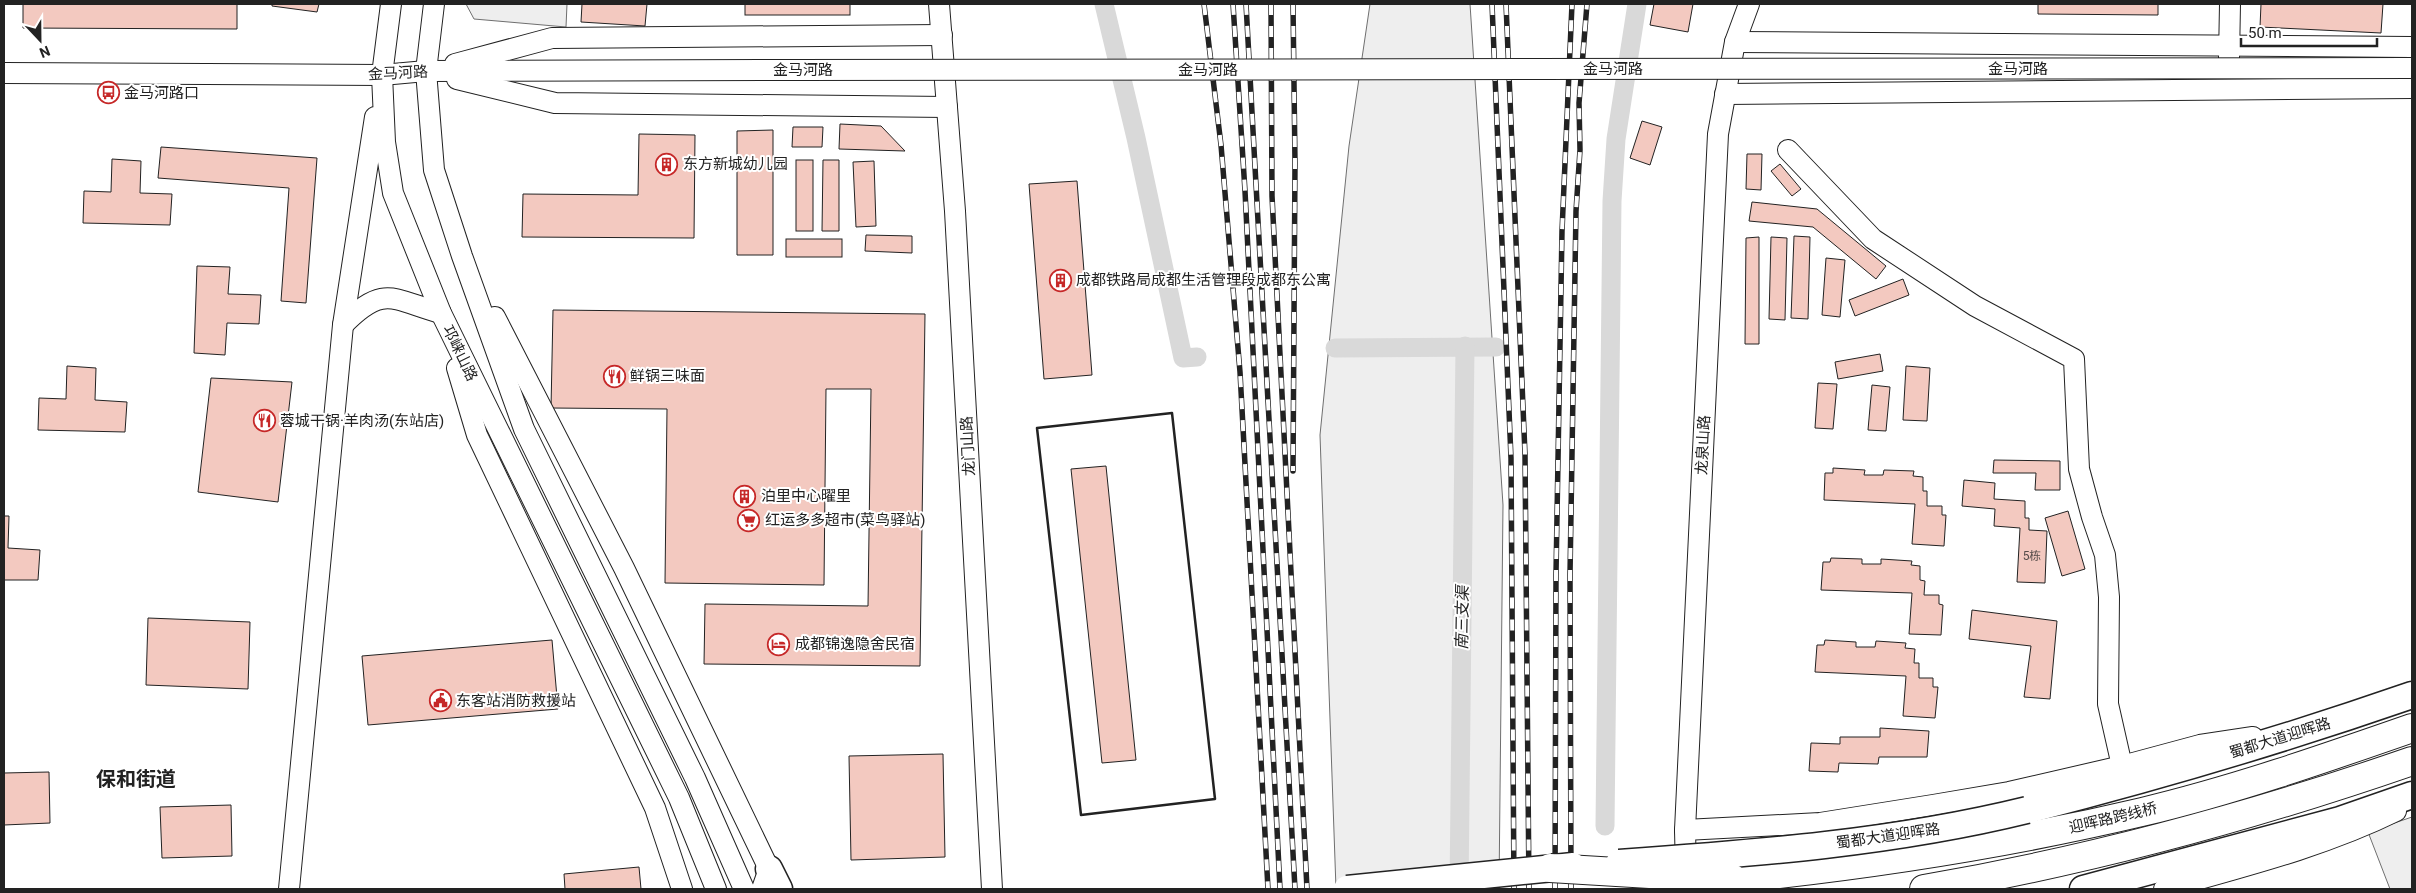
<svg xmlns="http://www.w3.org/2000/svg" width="2416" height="893" viewBox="0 0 2416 893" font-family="Roboto,'Noto Sans SC',sans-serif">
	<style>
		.green { fill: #eee; stroke: #6f6f6f }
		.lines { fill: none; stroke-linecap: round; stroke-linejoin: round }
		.canal { stroke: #d9d9d9; stroke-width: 19 }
		.building { fill: #f3c9c0; stroke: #222 }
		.minor-casing { stroke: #222; stroke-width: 22 }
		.major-casing { stroke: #222; stroke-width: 29 }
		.highway-casing { stroke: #222; stroke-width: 30 }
		.minor { stroke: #fff; stroke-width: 20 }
		.major { stroke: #fff; stroke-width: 26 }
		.highway { stroke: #fff; stroke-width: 28 }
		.rail-casing { stroke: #222; stroke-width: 5.5 }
		.rail { stroke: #fff; stroke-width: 4; stroke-dasharray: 11; stroke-linecap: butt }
		.minor-bridge-casing { stroke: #222; stroke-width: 22; stroke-linecap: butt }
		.major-bridge-casing { stroke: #222; stroke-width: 29; stroke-linecap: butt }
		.highway-bridge-casing { stroke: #222; stroke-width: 30; stroke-linecap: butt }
		.minor-bridge { stroke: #fff; stroke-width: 20 }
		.major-bridge { stroke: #fff; stroke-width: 26 }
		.highway-bridge { stroke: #fff; stroke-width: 28 }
		.wall { stroke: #222; stroke-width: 2.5 }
		.labels { text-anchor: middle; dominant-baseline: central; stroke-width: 4; stroke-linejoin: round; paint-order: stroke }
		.number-label { font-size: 12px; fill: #564c4a }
		.street-label { font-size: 15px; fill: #222; stroke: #fff }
		.poi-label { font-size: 15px; fill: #222; stroke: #fff; text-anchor: start }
		.water-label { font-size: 16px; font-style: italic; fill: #222; stroke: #fff }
		.district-label { font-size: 20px; font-weight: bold; fill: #222; stroke: #fff }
	</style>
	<rect width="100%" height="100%" fill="#fff"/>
	<g class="green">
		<path d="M466,4h101l-1,23 -92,-8z"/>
		<path d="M1370,4h100l33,501 -4,384h-163l-16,-454 29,-289z"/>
		<path d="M2412,817v72h-22l-22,-57z"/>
	</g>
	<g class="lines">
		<g class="canal">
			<path d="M1104,4l32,134 47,220 14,-1"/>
			<path d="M1335,348l161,-1"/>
			<path d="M1605,826l7,-625 4,-62 21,-135"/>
			<path d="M1459,889l6,-543"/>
		</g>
	</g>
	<g class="building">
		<path d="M23,4h214v25l-214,-1z"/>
		<path d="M272,4h47l-2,8 -45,-6z"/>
		<path d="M582,4h65l-2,22 -64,-4z"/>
		<rect x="745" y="4" width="105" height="11"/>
		<path d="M1654,4h39l-5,28 -38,-7z"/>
		<path d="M2038,4h120v11l-120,-1z"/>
		<path d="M2261,4h122l-2,29 -121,-6z"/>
		<path d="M1642,121l20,6 -12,38 -20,-7z"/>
		<path d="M840,124l41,2 24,25 -66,-2z"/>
		<path d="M793,127h30l-1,20h-30z"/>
		<path d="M773,130v125h-36v-124z"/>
		<path d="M639,134l56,1 -1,103 -172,-1 1,-43 115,1z"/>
		<path d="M161,147l156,11 -11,145 -25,-2 8,-113 -131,-10z"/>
		<path d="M1747,154h15l-1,36 -15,-1z"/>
		<path d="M112,159l29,2 -1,32 32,1 -2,31 -87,-2 1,-32 27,1z"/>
		<rect x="796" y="160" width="17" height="71"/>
		<path d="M823,160h16v71h-17z"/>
		<path d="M874,161l2,65 -20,1 -3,-65z"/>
		<path d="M1780,164l21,25 -9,7 -21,-25z"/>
		<path d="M1077,181l15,194 -48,4 -15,-195z"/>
		<path d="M1752,202l65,7 69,57 -10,13 -63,-52 -64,-6z"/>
		<path d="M866,235l46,1v17l-47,-2z"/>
		<path d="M1794,236l16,1 -2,82 -17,-1z"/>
		<path d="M1759,237v107h-14l1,-106z"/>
		<path d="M1771,237l16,1 -2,82 -16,-1z"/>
		<rect x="786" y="239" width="56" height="18"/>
		<path d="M1826,258l19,2 -5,57 -18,-2z"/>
		<path d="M197,266l33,1 -2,27 33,1 -2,29 -32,-1 -2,32 -31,-2z"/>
		<path d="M1903,279l6,16 -54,21 -6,-16z"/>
		<path d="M553,310l372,4 -5,352 -216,-2 1,-60 163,2 3,-217h-45l-2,196 -159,-2 2,-174 -116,-1z"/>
		<path d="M1880,354l3,17 -45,8 -3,-17z"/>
		<path d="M67,366l29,2 -1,32 32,2 -2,30 -87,-2 1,-32 27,1z"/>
		<path d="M1906,366l24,2 -3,53 -24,-1z"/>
		<path d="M211,378l81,4 -14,120 -80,-10z"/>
		<path d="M1818,383l19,1 -4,45 -18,-1z"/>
		<path d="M1872,385l18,2 -4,44 -18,-1z"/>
		<path d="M1994,460l66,1v29h-25l1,-17h-43z"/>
		<path d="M1106,466l30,294 -34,3 -31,-294z"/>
		<path d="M1833,468l32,2 -1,5h19l1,-5 30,1 -1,5 10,1v14h4v15h15v9h4l-2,31 -32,-2 3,-40 -91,-4 1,-27h8z"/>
		<path d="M1964,480l31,3 -1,16 31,2v17h4v12l18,1 -2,52 -28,-1 3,-54 -26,-2 1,-17 -33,-3z"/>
		<path d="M2068,511l17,58 -23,7 -17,-58z"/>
		<path d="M4,516h5l-1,32 32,2 -2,30h-34z"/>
		<path d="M1831,558l31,1v5h19v-5l31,2 -1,4 9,1v14l5,1 -1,14h15v9l4,1 -2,30 -32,-1 3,-41 -91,-3 2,-28h7z"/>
		<path d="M1972,610l85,11 -7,78 -26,-2 7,-51 -62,-7z"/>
		<path d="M148,618l102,4 -2,67 -102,-4z"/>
		<path d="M552,640l6,69 -190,16 -6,-69z"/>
		<path d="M1825,640l31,2v5h19l1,-6 30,2 -1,5 10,1 -1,14h5v15h14v9h5l-3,31 -32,-2 3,-40 -91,-4 2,-27h7z"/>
		<path d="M1880,728l49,3 -2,26h-48l-1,7 -39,-1 -1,9 -29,-1 2,-28 29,1v-7h40z"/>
		<path d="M943,754l2,103 -94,3 -2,-104z"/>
		<path d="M49,772l1,51 -46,2v-52z"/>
		<path d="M231,805l1,51 -70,2 -2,-51z"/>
		<path d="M639,867l2,22h-76l-1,-15z"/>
	</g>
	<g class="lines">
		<defs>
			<g id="minor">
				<path d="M391,4l-9,71 3,67 8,51 48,120 238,485 37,91"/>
				<path d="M434,4l-8,67 8,99 28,86 62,173 171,349 49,111"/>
				<path d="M939,4l16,207 37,678"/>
				<path d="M1735,42l677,5"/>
				<path d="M2229,58l1,-54"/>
				<path d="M455,64l97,-26 390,-3"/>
				<path d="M4,73l378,2 44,-4 365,-1"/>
				<path d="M457,79l98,24 392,4"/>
				<path d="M1725,94l687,-6"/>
				<path d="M1788,150l85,89 102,67 99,53 5,110 13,48 13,38 4,42 -1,107 14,62"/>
				<path d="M495,317l129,251 145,301 -7,20"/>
				<path d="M343,325c41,-42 50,-25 98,-12"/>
				<path d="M457,368l20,67 178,373 27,81"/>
				<path d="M1685,830l135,-7 113,-18 76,-13 113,-26 78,-21 53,-8"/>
				<path d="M1686,872l-1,-42 33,-696 17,-92 14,-38"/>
				<path d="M289,889l54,-564 32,-208"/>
				<path d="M2164,889c78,-22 159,-42 232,-78"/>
			</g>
			<g id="major">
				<path d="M2027,810c130,-33 258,-71 385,-115"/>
				<path d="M769,869l10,20"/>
				<path d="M2083,889l257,-69 72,-25"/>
			</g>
			<g id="highway">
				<path d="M1733,879c137,-14 274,-35 409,-67 92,-22 181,-53 270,-84"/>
				<path d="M1924,889c169,-29 326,-72 488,-128"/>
			</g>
		</defs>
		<use href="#minor" class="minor-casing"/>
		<use href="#major" class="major-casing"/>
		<use href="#highway" class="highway-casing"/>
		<use href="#minor" class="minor"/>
		<use href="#major" class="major"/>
		<use href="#highway" class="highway"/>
		<defs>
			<g id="rail">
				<path d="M1204,4l17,141 19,227 28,517"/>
				<path d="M1233,4l12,187 35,698"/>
				<path d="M1246,4l49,885"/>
				<path d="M1271,4l1,192 35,693"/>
				<path d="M1293,4l2,159 -2,308"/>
				<path d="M1492,4l19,454 3,431"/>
				<path d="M1506,4l19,450 4,435"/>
				<path d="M1555,889l1,-315 6,-343 10,-227"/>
				<path d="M1571,889l-1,-314 6,-364 4,-61 -1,-47 8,-99"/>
			</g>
		</defs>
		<use href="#rail" class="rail-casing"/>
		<use href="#rail" class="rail"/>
		<defs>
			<path id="minor-bridge" d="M791,70l1621,-2"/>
			<g id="major-bridge">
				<path d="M1619,863c137,-10 274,-20 408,-53"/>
				<path d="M1347,889l226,-23"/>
			</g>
			<path id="highway-bridge" d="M1550,868l183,11"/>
		</defs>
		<use href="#minor-bridge" class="minor-bridge-casing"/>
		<use href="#major-bridge" class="major-bridge-casing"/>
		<use href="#highway-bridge" class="highway-bridge-casing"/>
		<use href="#minor-bridge" class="minor-bridge"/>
		<use href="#major-bridge" class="major-bridge"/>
		<use href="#highway-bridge" class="highway-bridge"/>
		<path class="wall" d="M1172,413l43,386 -134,16 -44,-387z"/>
	</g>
	<defs>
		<symbol id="bus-ring" viewBox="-11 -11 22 22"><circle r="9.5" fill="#fff" stroke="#c62828" stroke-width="1.5"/><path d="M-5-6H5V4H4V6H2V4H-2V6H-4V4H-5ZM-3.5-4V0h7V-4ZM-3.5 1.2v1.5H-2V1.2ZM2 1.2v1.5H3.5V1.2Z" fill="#c62828"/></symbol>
		<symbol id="building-ring" viewBox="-11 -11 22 22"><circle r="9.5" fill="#fff" stroke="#c62828" stroke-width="1.5"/><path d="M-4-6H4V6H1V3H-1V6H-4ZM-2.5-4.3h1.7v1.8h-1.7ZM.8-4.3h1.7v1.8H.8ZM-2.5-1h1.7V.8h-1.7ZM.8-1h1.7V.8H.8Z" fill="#c62828"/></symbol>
		<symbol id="restaurant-ring" viewBox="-11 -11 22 22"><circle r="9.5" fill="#fff" stroke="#c62828" stroke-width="1.5"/><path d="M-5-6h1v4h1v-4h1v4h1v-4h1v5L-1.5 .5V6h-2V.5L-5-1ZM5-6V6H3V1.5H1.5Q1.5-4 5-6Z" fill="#c62828"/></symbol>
		<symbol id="supermarket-ring" viewBox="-11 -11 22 22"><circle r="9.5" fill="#fff" stroke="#c62828" stroke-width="1.5"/><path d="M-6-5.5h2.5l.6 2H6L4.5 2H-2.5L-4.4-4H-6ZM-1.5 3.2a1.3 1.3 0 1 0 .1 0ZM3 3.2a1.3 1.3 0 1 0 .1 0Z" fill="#c62828"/></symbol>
		<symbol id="hotel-ring" viewBox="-11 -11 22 22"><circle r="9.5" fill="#fff" stroke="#c62828" stroke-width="1.5"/><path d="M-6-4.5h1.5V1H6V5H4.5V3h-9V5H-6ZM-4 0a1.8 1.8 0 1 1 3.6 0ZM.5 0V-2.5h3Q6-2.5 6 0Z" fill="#c62828"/></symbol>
		<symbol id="civic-ring" viewBox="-11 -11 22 22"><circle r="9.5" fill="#fff" stroke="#c62828" stroke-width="1.5"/><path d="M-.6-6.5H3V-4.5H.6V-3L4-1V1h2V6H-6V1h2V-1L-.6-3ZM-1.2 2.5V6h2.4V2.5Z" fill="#c62828"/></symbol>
	</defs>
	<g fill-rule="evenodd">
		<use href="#bus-ring" x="96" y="80" width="25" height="25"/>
		<use href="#building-ring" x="654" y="152" width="25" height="25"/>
		<use href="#building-ring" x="1048" y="268" width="25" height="25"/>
		<use href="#restaurant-ring" x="602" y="364" width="25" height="25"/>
		<use href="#restaurant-ring" x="252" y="408" width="25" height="25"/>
		<use href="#building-ring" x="732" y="484" width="25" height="25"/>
		<use href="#supermarket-ring" x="736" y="508" width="25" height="25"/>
		<use href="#hotel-ring" x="766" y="632" width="25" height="25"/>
		<use href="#civic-ring" x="428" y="688" width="25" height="25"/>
	</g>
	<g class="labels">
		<g class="number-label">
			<text x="2032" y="556">5栋</text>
		</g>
		<g class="street-label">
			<text x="1613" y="69">金马河路</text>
			<text x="2018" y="69">金马河路</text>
			<text x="803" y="70">金马河路</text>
			<text x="1208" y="70">金马河路</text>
			<text transform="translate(398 73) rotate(-3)">金马河路</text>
			<text transform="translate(460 353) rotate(64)">邛崃山路</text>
			<text transform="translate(1703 445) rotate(-87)">龙泉山路</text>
			<text transform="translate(968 446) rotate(-93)">龙门山路</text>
			<text transform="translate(2280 738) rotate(-17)">蜀都大道迎晖路</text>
			<text transform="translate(2113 818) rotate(-13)">迎晖路跨线桥</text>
			<text transform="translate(1888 836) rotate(-8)">蜀都大道迎晖路</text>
		</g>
		<g class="poi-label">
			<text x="124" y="93">金马河路口</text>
			<text x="683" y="164">东方新城幼儿园</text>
			<text x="1076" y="280">成都铁路局成都生活管理段成都东公寓</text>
			<text x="630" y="376">鲜锅三味面</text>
			<text x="280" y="421">蓉城干锅·羊肉汤(东站店)</text>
			<text x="761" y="496">泊里中心曜里</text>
			<text x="765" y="520">红运多多超市(菜鸟驿站)</text>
			<text x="795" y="644">成都锦逸隐舍民宿</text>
			<text x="456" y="701">东客站消防救援站</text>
		</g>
		<g class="water-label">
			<text transform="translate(1462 618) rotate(-89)">南三支渠</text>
		</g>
		<g class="district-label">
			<text x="136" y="779">保和街道</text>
		</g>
	</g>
	<rect width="2416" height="893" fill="none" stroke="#222222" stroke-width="10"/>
	<g transform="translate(40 40) rotate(158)" stroke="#ffffff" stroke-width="4" paint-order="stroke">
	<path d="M0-4L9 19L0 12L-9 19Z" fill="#222222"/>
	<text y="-8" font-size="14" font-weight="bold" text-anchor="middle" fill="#222222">N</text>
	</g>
	<path d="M2241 38v8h136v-8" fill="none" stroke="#222222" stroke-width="2.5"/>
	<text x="2248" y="38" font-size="15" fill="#222222" stroke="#ffffff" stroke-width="4" paint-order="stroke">50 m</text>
</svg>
